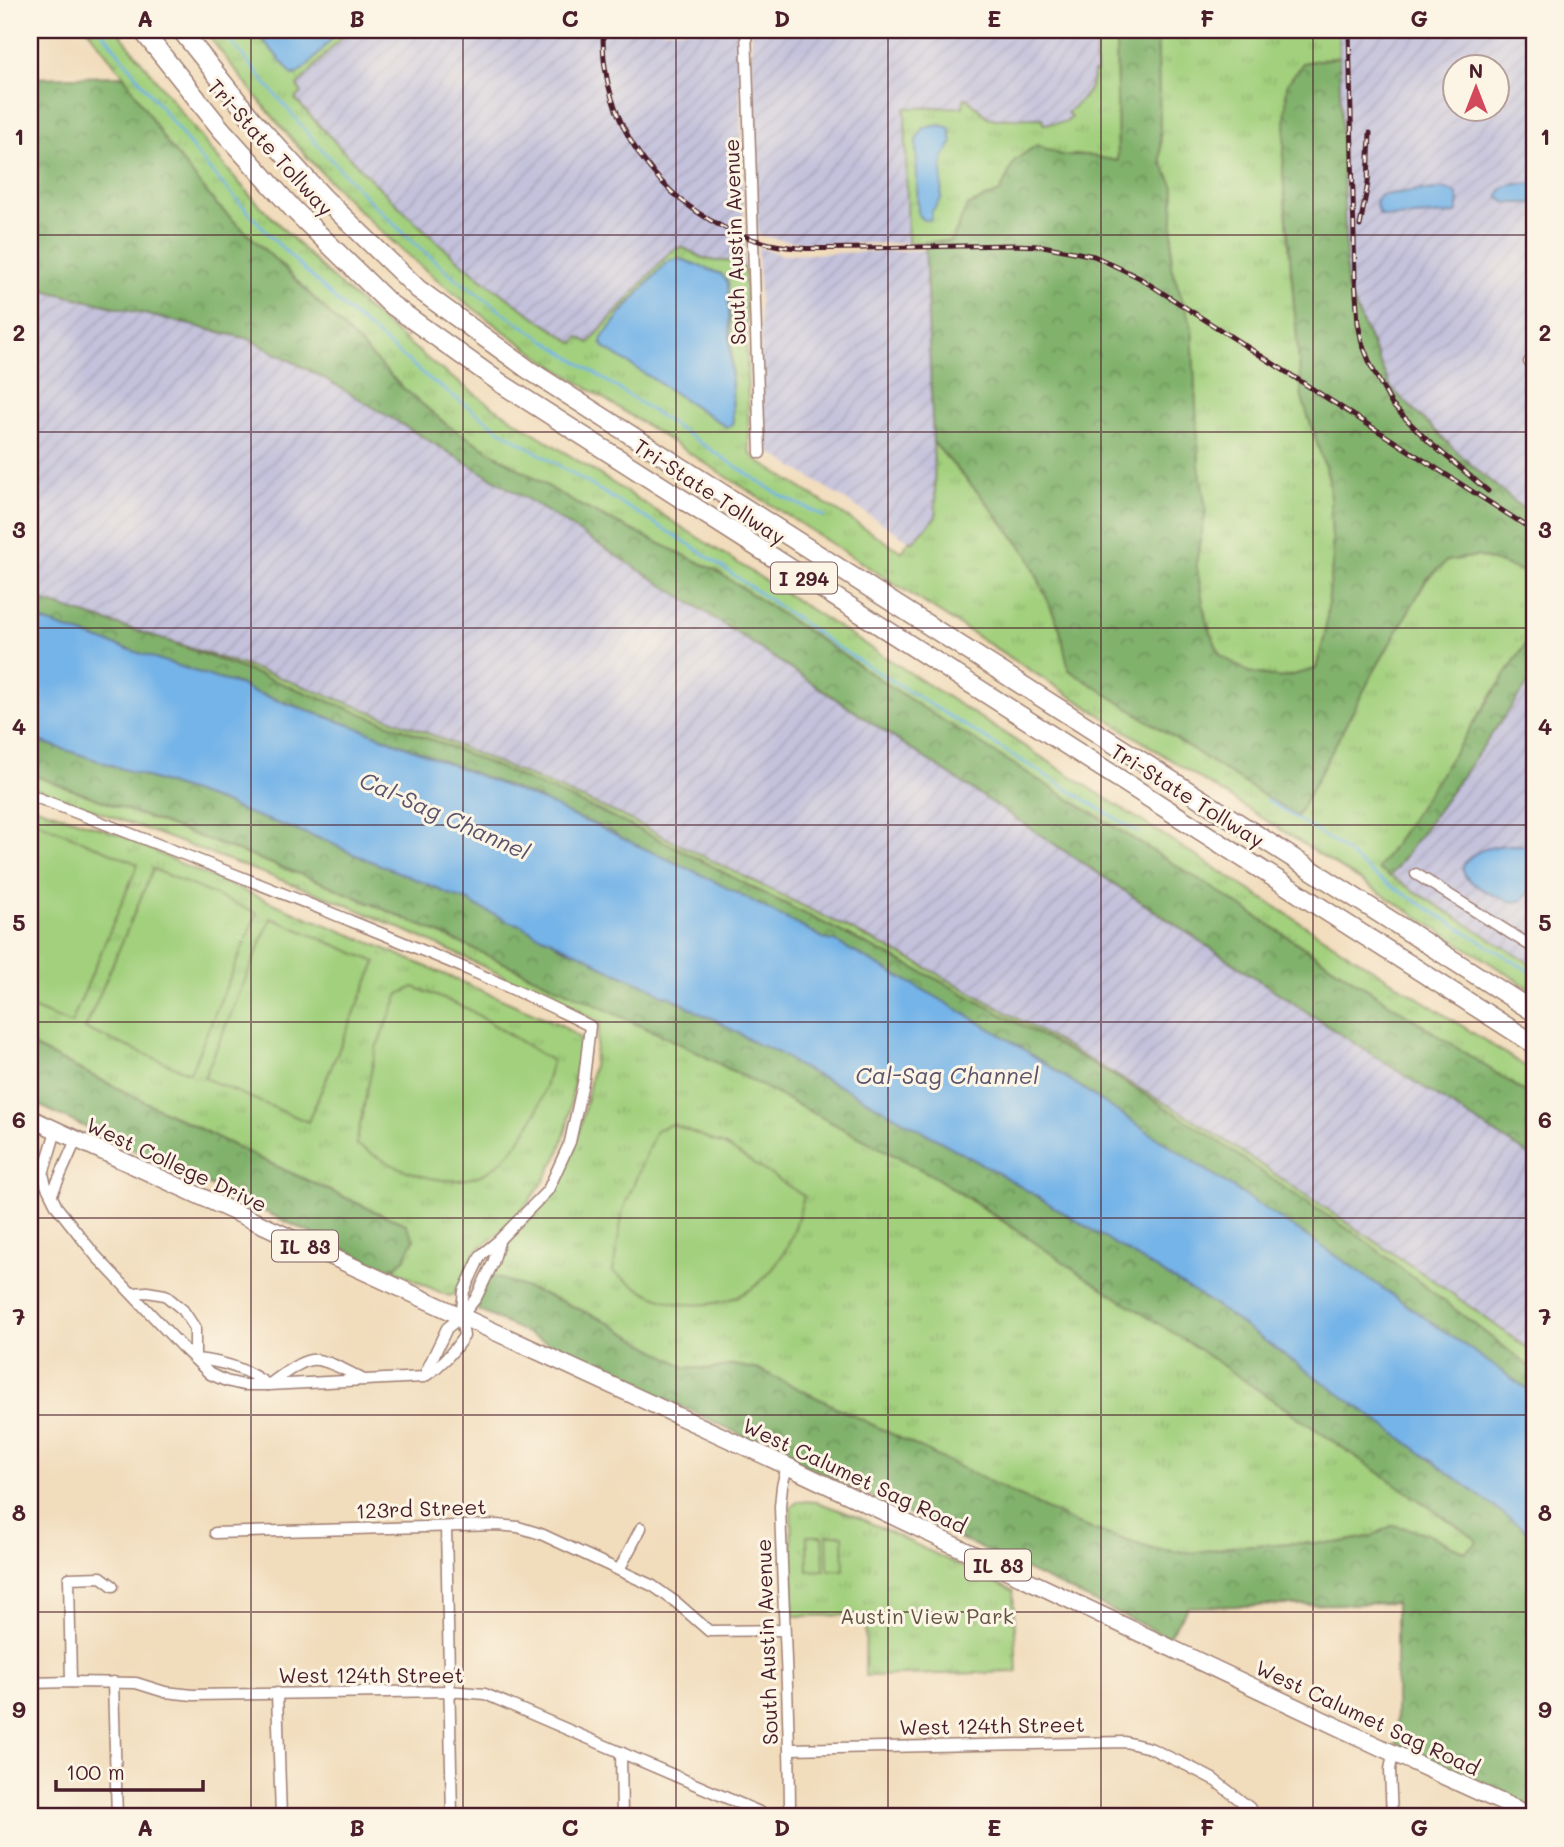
<svg xmlns="http://www.w3.org/2000/svg" width="1564" height="1847" viewBox="0 0 1564 1847" font-family="Mali,sans-serif">
	<style>
		.industrial { fill: url(#industrial-furrows); fill-rule: evenodd }
		.grass { fill: url(#grass-tufts); stroke: #767854; stroke-width: 2; fill-rule: evenodd }
		.forest { fill: url(#forest-crowns); stroke: #66684c; stroke-width: 2 }
		.pitch { fill: #a2d07d; stroke: #767854; stroke-width: 2 }
		.water { fill: #74b4e8; stroke: #5f6a8a; stroke-width: 2 }
		.lines { fill: none; stroke-linecap: round; stroke-linejoin: round }
		.stream { stroke: #74b4e8; stroke-width: 2.5 }
		.street-casing { stroke: #9e7e73; stroke-width: 13 }
		.primary-casing { stroke: #9e7e73; stroke-width: 19 }
		.highway-casing { stroke: #9e7e73; stroke-width: 21 }
		.street { stroke: #fff; stroke-width: 10 }
		.primary { stroke: #fff; stroke-width: 16 }
		.highway { stroke: #fff; stroke-width: 18 }
		.rail-casing { stroke: #4a1f2b; stroke-width: 5 }
		.rail { stroke: #fcf5e5; stroke-width: 2.5; stroke-dasharray: 8; stroke-linecap: butt }
		.grid { fill: none; stroke: #4a1f2b; stroke-width: 2; stroke-opacity: 0.55 }
		.labels { text-anchor: middle; dominant-baseline: central; stroke-width: 6; stroke-linejoin: round; paint-order: stroke }
		.shield { fill: #fcf5e5; stroke: #7f5f63; stroke-width: 2 }
		.shield-label { font-size: 19px; font-weight: bold; fill: #4a1f2b }
		.street-label { font-size: 21px; fill: #4a1f2b; stroke: #fcf5e5 }
		.park-label { font-size: 21px; fill: #645444; stroke: #fcf5e5 }
		.water-label { font-size: 23px; font-style: italic; fill: #59536d; stroke: #fcf5e5 }
		.neatline { fill: none; stroke: #4a1f2b; stroke-width: 2.5 }
		.grid-label { font-size: 23px; text-anchor: middle; font-weight: bold; fill: #4a1f2b }
	</style>
	<defs>
		<pattern id="industrial-furrows" width="10" height="10" patternUnits="userSpaceOnUse" patternTransform="scale(1.75)"><rect width="10" height="10" fill="#c3c1db"/><path d="M-1 1l2-2M0 10L10 0M9 11l2-2" fill="none" stroke="#a9a5bc"/></pattern>
		<pattern id="grass-tufts" width="24" height="20" patternUnits="userSpaceOnUse" patternTransform="scale(1.75)"><rect width="24" height="20" fill="#a2d07d"/><path d="M3 7l-1-3M5 7V3M7 7l1-3M15 17l-1-3M17 17v-4M19 17l1-3" fill="none" stroke="#8db26c"/></pattern>
		<pattern id="forest-crowns" width="20" height="18" patternUnits="userSpaceOnUse" patternTransform="scale(1.75)"><rect width="20" height="18" fill="#81b26c"/><path d="M2 6a3 3 0 1 1 6 0M12 15a3 3 0 1 1 6 0" fill="none" stroke="#6c9059"/></pattern>
	</defs>
	<rect width="100%" height="100%" fill="#fcf5e5"/>
	<filter id="ink" filterUnits="userSpaceOnUse"><feTurbulence type="fractalNoise" baseFrequency=".0143" numOctaves="2"/><feDisplacementMap in="SourceGraphic" scale="14" xChannelSelector="R" yChannelSelector="G"/><feConvolveMatrix kernelMatrix="1 2 1 2 8 2 1 2 1" color-interpolation-filters="sRGB"/></filter>
	<filter id="wash" filterUnits="userSpaceOnUse"><feTurbulence type="fractalNoise" baseFrequency=".00686" numOctaves="4" result="noise"/><feDisplacementMap in="SourceGraphic" scale="28" xChannelSelector="R" yChannelSelector="G"/><feGaussianBlur stdDeviation="1.57" result="paint"/><feColorMatrix in="noise" values="0 0 0 0 0 0 0 0 0 0 0 0 0 0 0 0 0 1.4 0 .05"/><feComposite in="paint" operator="in"/></filter>
	<g filter="url(#wash)">
		<rect width="100%" height="100%" fill="#f1dcbb"/>
		<g class="industrial">
			<path d="M348,30h390l7,241 -3,-5 -7,-4 -20,-1 -12,-3 -15,-8 -104,99 -72,-48 -39,-29 -45,-39 -37,-33 -46,-45 -50,-56 7,-6 -6,-7z"/>
			<path d="M751,30h342v5l3,1v36l-3,1v9l-3,8 -23,22 5,5 -6,5 -23,2v-5h-47l-8,-2 -6,-4 -12,-13 -6,7 -59,1 3,135 -86,1 -40,-4 -24,-5z"/>
			<path d="M1338,30h196v488l-63,-53 -80,-77 -44,-100 -4,-56zM1456,66h42v42h-42z"/>
			<path d="M758,247l24,8 143,-5 11,267 -23,26 -143,-91 -4,-5 -3,-8z"/>
			<path d="M30,287l219,52 75,39 211,126 164,104 638,424 197,126v195l-97,-70 -246,-165 -206,-118 -74,-40 -293,-146 -193,-82 -152,-57 -243,-78z"/>
			<path d="M1534,675v291l-144,-89z"/>
		</g>
		<g class="grass">
			<path d="M88,30h29l94,120 37,43 41,42 40,40 43,38 64,53 53,38 1045,668v26l-312,-204 -299,-186 -208,-138 -138,-66 -130,-79 -45,-38 -116,-117 -70,-66 -52,-65 -40,-63z"/>
			<path d="M204,30h54l5,10 33,35 43,-45h9l-51,56 5,7 -7,6c56,62 113,120 178,173 32,26 67,48 101,71l5,-6 10,6 79,-89 7,-5 7,-2 21,11 12,3h20l7,5 3,5 4,175 1,7 5,6 147,93 8,-12 3,2 23,-25 -3,-75 49,55 46,58 32,74 9,41 228,146 75,-141 55,-96 20,-18 31,-5 47,16 9,13 -1,47 -154,237 155,97v25l-953,-607c-94,-61 -182,-129 -259,-211 -42,-45 -80,-94 -118,-143zM681,259l40,15 9,28 3,119 -2,4 -4,2 -122,-79 -2,-10 18,-26 45,-49z"/>
			<path d="M1093,30h23l2,132 -32,-7h-25l-46,5 -15,32 -33,14 -15,35 -44,2 -3,-135 58,-1 1,-8 2,-1 22,19 8,2 47,-1v6l23,-2 6,-5 -5,-4c14,-14 26,-20 26,-41h3v-36h-3z"/>
			<path d="M1157,30h181l1,27 -36,6 -16,22 -4,89 19,224 27,81 4,77 -8,79 -9,34 -35,9 -33,-6 -28,-17 -14,-35 -10,-57 10,-53 -7,-45 -7,-137 -21,-61 3,-80 -13,-26z"/>
			<path d="M163,639l110,36 152,57 193,82 294,146 73,40 206,118 246,165 97,70v17l-174,-133 -74,-48 -81,-57 -87,-54 -174,-95 -185,-92 -84,-44 -78,-37 -152,-65z"/>
			<path d="M30,774l291,108 122,53 240,110 247,129 270,176 256,175 21,15 -1,4 -11,9 -40,-20 -32,-8 -20,11 -36,7h-43l-58,3 -43,7 -41,-4 -75,-25 -343,-159 -24,4 -25,-2 -80,-46 -44,-20 -70,-26c6,-13 13,-25 22,-37 10,-13 24,-23 33,-36 36,-49 45,-122 54,-180l-151,-72 -106,-47 -313,-117z"/>
			<path d="M30,805l91,30 64,31 102,43 89,36 185,80 20,14 -14,88 -9,28 -14,26 -21,28 -25,25 -20,15 -10,15 -11,29 -8,3 -25,-11 -31,-16 12,-10 1,-35 -23,-9 -118,-54 -235,-116z"/>
			<path d="M799,1501l18,1 43,16 153,73 4,81 -152,4 1,-61 -73,1 -2,-109z"/>
		</g>
		<g class="forest">
			<path d="M1116,30h41l4,131 13,26 -3,80 21,61 7,137 7,45 -10,53 10,57 14,35 28,17 33,6 35,-9 9,-34 8,-79 -4,-77 -27,-81 -19,-224 4,-90 16,-21 36,-6 8,231 44,100 80,77 63,53v67l-9,-13 -47,-16 -31,5 -20,18 -55,96 -75,142 -228,-147 -9,-41 -32,-74 -46,-58 -49,-55 -8,-200 27,-1 15,-35 33,-14 15,-32 22,-15 24,10h25l32,6z"/>
			<path d="M124,76l40,63 52,65 70,66 116,117 45,38 130,79 138,66 208,138 299,186 312,204v60l-197,-126 -638,-424 -164,-104 -211,-126 -75,-39 -219,-52v-209z"/>
			<path d="M30,597l133,42 282,106 152,65 78,37 84,44 185,92 174,95 87,54 81,57 74,48 174,133v24l-199,-139 -329,-217 -75,-44 -95,-52 -11,-3 -125,-65 -81,-37 -5,-4 -9,-3 -8,-5 -31,-12 -29,-15c-96,-38 -191,-77 -289,-108l-6,-5 -24,-6 -188,-62z"/>
			<path d="M1534,627v48l-144,202 -12,-8 155,-236z"/>
			<path d="M30,738l195,65 86,33 16,5 24,12 89,36c7,6 17,8 26,11 9,3 2,2 10,6 9,4 18,9 27,12l4,3 14,4 15,9 14,5 10,7 31,12 8,7 53,23 10,7 9,2 34,19 7,2 47,27c12,3 28,12 37,20l52,25 152,84 207,126 171,121 156,115v272l-138,-64v-141l-208,4 -20,30 -690,-327v-9l13,-26 70,26 44,20 80,46 25,2 24,-4 26,5 317,154 75,25 41,4 43,-7 58,-3h43l36,-7 20,-11 32,8 40,19 11,-8 1,-4 -277,-190 -109,-69 -111,-76 -50,-31 -247,-129 -240,-110 -122,-53 -291,-108z"/>
			<path d="M30,1045l235,116 118,54 23,9 8,15 -9,20 -12,10 -19,-6 -344,-162z"/>
		</g>
		<g class="pitch">
			<path d="M33,820l105,44 -67,160 -41,-17v-180z"/>
			<path d="M153,869l104,44 -67,160 -105,-44z"/>
			<path d="M271,918l105,44 -68,160 -104,-44z"/>
			<path d="M414,987l54,22 84,52c-6,22 -11,47 -24,66 -10,17 -27,39 -45,47 -41,18 -92,-7 -127,-30l20,-96 23,-54z"/>
			<path d="M672,1124l54,22 78,50c-5,17 -9,36 -17,51 -22,41 -54,61 -101,57 -7,-1 -14,-1 -21,-4 -19,-6 -35,-17 -52,-28l10,-62 33,-80z"/>
			<path d="M827,1535h16l1,35h-16z"/>
			<path d="M807,1536h16l1,34 -16,1z"/>
		</g>
		<g class="water">
			<path d="M258,30h81c-11,12 -31,40 -46,45l-30,-35z"/>
			<path d="M940,125l10,3 2,16 -9,14 -2,41 -9,12 -2,9h-7l-5,-5 -2,-75 8,-12z"/>
			<path d="M1534,183v20h-27l-8,-5v-4c6,-13 23,-9 35,-11z"/>
			<path d="M1437,189h9l10,4 3,8 -2,11 -4,2 -62,3 -11,-2 -4,-9 2,-9 4,-2 39,-5 8,1z"/>
			<path d="M681,259l40,15 7,8 5,139 -2,4 -4,2 -122,-79 -4,-5 1,-5 20,-26 44,-49 5,-3z"/>
			<path d="M30,617l188,62 24,6 6,5 116,40 191,76c14,11 33,15 48,23 6,3 11,4 16,8l81,37 125,65 11,3 95,52 75,44 329,217 199,139v142l-156,-115 -171,-121 -207,-126 -152,-84 -52,-25c-9,-8 -25,-17 -37,-20l-47,-27 -7,-2 -34,-19 -9,-2 -10,-7 -53,-23 -9,-7 -30,-13 -10,-6 -14,-5 -15,-9 -14,-4 -4,-3c-9,-3 -18,-8 -27,-12 -8,-4 -1,-3 -10,-6 -9,-3 -19,-5 -27,-11l-88,-36 -24,-12 -85,-30 -17,-8 -195,-65z"/>
			<path d="M1508,845h26c0,17 3,38 -9,53 -11,12 -49,-11 -58,-20 -4,-4 -3,-5 -5,-10 8,-18 28,-22 46,-23z"/>
		</g>
		<g class="lines">
			<g class="stream">
				<path d="M101,30l106,137 67,73 68,66 85,71 73,53 192,116 142,99 305,188"/>
				<path d="M221,30l102,121 46,49 46,44 38,32 52,38 276,182 43,20"/>
				<path d="M1267,800l68,43 43,35 156,96"/>
			</g>
		</g>
	</g>
	<g filter="url(#ink)">
		<g class="lines">
			<defs>
				<g id="street">
					<path d="M746,30l14,423"/>
					<path d="M1529,362h5"/>
					<path d="M30,795c102,39 205,79 306,120 86,35 171,69 254,111l-6,52 -14,64 -22,48 -49,50 -18,15 -17,36 -3,26 3,19c-11,17 -23,30 -40,41l-156,8h-25l-17,-4 -16,-7 -29,-28 -86,-91 -38,-48 -11,-22 -3,-11 13,-43"/>
					<path d="M1416,874l118,74"/>
					<path d="M52,1194l24,-54"/>
					<path d="M132,1293l15,-1 18,3 18,15 12,18v31c27,2 52,10 73,26 11,-7 29,-23 43,-25 14,-2 38,12 51,19"/>
					<path d="M424,1376l23,-48 14,-11 15,-19 17,-35 6,-21"/>
					<path d="M787,1466l-5,20 -2,20c3,104 10,207 10,311"/>
					<path d="M446,1527l6,290"/>
					<path d="M215,1533l282,-8 21,2 23,7 112,52 24,17 32,28 75,-1"/>
					<path d="M619,1570l22,-42"/>
					<path d="M71,1682l-2,-104 32,-1 12,9"/>
					<path d="M113,1682l4,135"/>
					<path d="M30,1683l41,-1 65,1 29,9 28,3 256,-4 36,3 286,123"/>
					<path d="M277,1693l4,124"/>
					<path d="M790,1749l335,-7 25,6 40,19 23,12 37,29 -1,9"/>
					<path d="M621,1752l1,65"/>
					<path d="M1392,1817l-2,-47 3,-17"/>
				</g>
				<path id="primary" d="M30,1118l757,348 595,282 152,69"/>
				<g id="highway">
					<path d="M142,30l79,99 72,80 96,94 113,81 1032,660"/>
					<path d="M181,30l70,88 72,79 95,92 111,81 1005,642"/>
				</g>
			</defs>
			<use href="#street" class="street-casing"/>
			<use href="#primary" class="primary-casing"/>
			<use href="#highway" class="highway-casing"/>
			<use href="#street" class="street"/>
			<use href="#primary" class="primary"/>
			<use href="#highway" class="highway"/>
			<defs>
				<g id="rail">
					<path d="M603,30c0,12 0,25 2,37 12,86 81,158 165,177 31,7 64,4 96,4 48,-1 96,-2 144,-3l33,1 51,10 44,21 396,254"/>
					<path d="M1349,30l6,249 3,44 4,20 9,23 21,39 37,37 59,49"/>
					<path d="M1360,226l8,-43 2,-50"/>
				</g>
			</defs>
			<use href="#rail" class="rail-casing"/>
			<use href="#rail" class="rail"/>
		</g>
	</g>
	<path class="grid" d="M251,30v1787M463,30v1787M676,30v1787M888,30v1787M1101,30v1787M1313,30v1787M30,235h1504M30,432h1504M30,628h1504M30,825h1504M30,1022h1504M30,1218h1504M30,1415h1504M30,1612h1504"/>
	<g class="labels">
		<g class="shield">
			<rect x="771" y="562.5" width="66" height="31" rx="5"/>
			<rect x="272" y="1230.5" width="66" height="31" rx="5"/>
			<rect x="965" y="1549.5" width="66" height="31" rx="5"/>
		</g>
		<g class="shield-label">
			<text x="804" y="578">I 294</text>
			<text x="305" y="1246">IL 83</text>
			<text x="998" y="1565">IL 83</text>
		</g>
		<g class="street-label">
			<text transform="translate(271 147) rotate(48)">Tri-State Tollway</text>
			<text transform="translate(734 242) rotate(-92)">South Austin Avenue</text>
			<text transform="translate(710 491) rotate(33)">Tri-State Tollway</text>
			<text transform="translate(1188 795) rotate(32)">Tri-State Tollway</text>
			<text transform="translate(177 1164) rotate(25)">West College Drive</text>
			<text transform="translate(855 1475) rotate(25)">West Calumet Sag Road</text>
			<text transform="translate(421 1508) rotate(-2)">123rd Street</text>
			<text transform="translate(766 1642) rotate(-92)">South Austin Avenue</text>
			<text x="371" y="1674">West 124th Street</text>
			<text transform="translate(1368 1717) rotate(25)">West Calumet Sag Road</text>
			<text transform="translate(992 1725) rotate(-1)">West 124th Street</text>
		</g>
		<g class="park-label">
			<text x="927" y="1615">Austin View Park</text>
		</g>
		<g class="water-label">
			<text transform="translate(445 815) rotate(24)">Cal-Sag Channel</text>
			<text x="947" y="1075">Cal-Sag Channel</text>
		</g>
	</g>
	<rect width="1564" height="1847" fill="none" stroke="#fcf5e5" stroke-width="77"/>
	<g transform="translate(1476 88)"><circle r="33" fill="#fcf5e5" stroke="#b59f9b" stroke-width="2"/>
	<path d="M0-5L12 26L0 18L-12 26Z" fill="#d1495b"/>
	<text y="-10" font-size="19" font-weight="bold" text-anchor="middle" fill="#4a1f2b">N</text>
	</g>
	<path d="M56 1780v10h147v-10" fill="none" stroke="#4a1f2b" stroke-width="3.5"/>
	<text x="66" y="1780" font-size="21" fill="#4a1f2b" stroke="#fcf5e5" stroke-width="5" paint-order="stroke">100 m</text>
	<rect x="38" y="38" width="1488" height="1770" class="neatline"/>
	<g class="grid-label">
		<text x="145" y="27">A</text>
		<text x="357" y="27">B</text>
		<text x="570" y="27">C</text>
		<text x="782" y="27">D</text>
		<text x="994" y="27">E</text>
		<text x="1207" y="27">F</text>
		<text x="1419" y="27">G</text>
		<text x="19" y="145">1</text>
		<text x="1545" y="145">1</text>
		<text x="19" y="341">2</text>
		<text x="1545" y="341">2</text>
		<text x="19" y="538">3</text>
		<text x="1545" y="538">3</text>
		<text x="19" y="735">4</text>
		<text x="1545" y="735">4</text>
		<text x="19" y="931">5</text>
		<text x="1545" y="931">5</text>
		<text x="19" y="1128">6</text>
		<text x="1545" y="1128">6</text>
		<text x="19" y="1325">7</text>
		<text x="1545" y="1325">7</text>
		<text x="19" y="1521">8</text>
		<text x="1545" y="1521">8</text>
		<text x="19" y="1718">9</text>
		<text x="1545" y="1718">9</text>
		<text x="145" y="1836">A</text>
		<text x="357" y="1836">B</text>
		<text x="570" y="1836">C</text>
		<text x="782" y="1836">D</text>
		<text x="994" y="1836">E</text>
		<text x="1207" y="1836">F</text>
		<text x="1419" y="1836">G</text>
	</g>
</svg>
